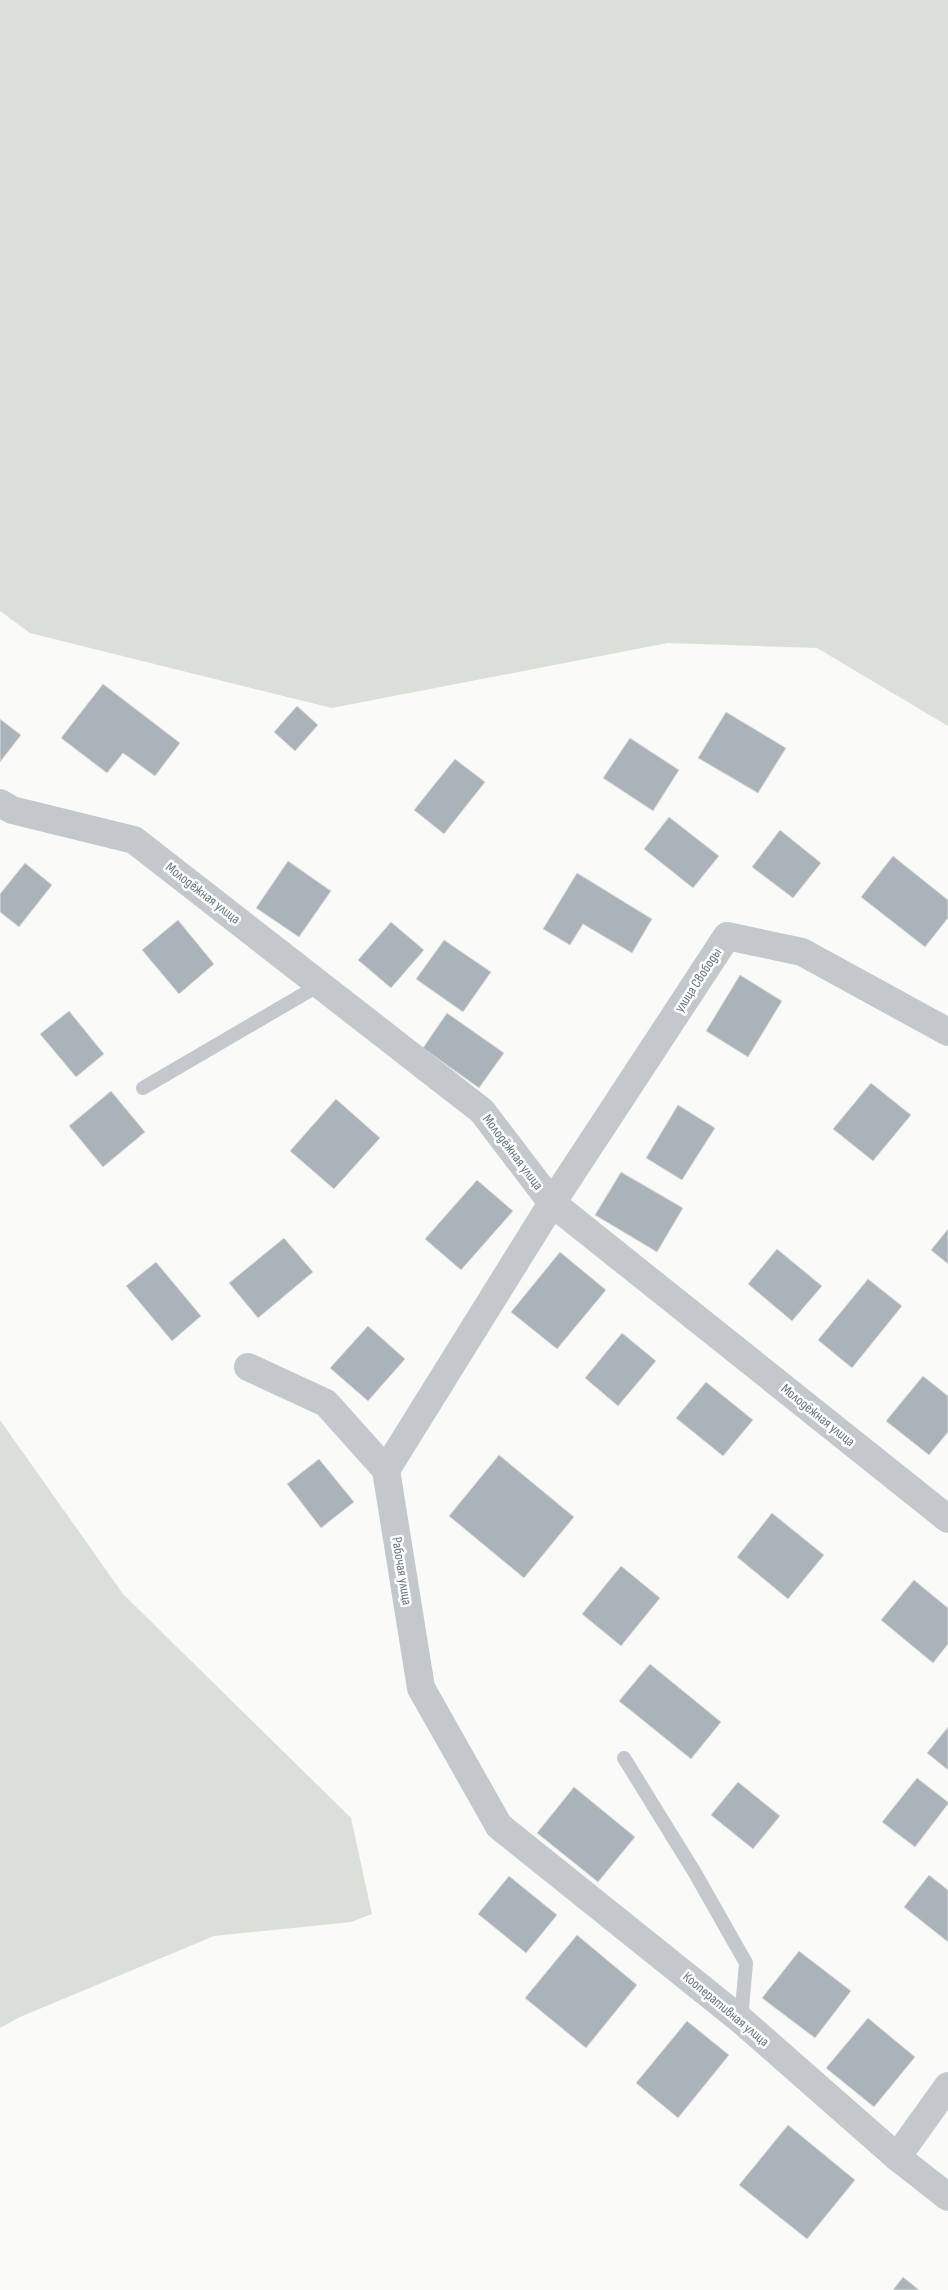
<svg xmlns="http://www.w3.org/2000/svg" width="948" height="2290" viewBox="0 0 948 2290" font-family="'Sofia Sans Condensed',sans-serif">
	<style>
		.green { fill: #dadfd7 }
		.building { fill: #aab3b9; stroke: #dcdcda }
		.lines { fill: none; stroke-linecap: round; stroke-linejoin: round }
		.lane { stroke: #c3c8cc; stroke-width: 14 }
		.street { stroke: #c3c8cc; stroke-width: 28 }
		.labels { text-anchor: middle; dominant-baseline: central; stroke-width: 5; stroke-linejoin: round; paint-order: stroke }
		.street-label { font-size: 14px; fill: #657683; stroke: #fff }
	</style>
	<rect width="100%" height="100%" fill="#fafaf8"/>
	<g class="green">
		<path d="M0,0h948v726l-131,-78 -149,-5 -336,65 -302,-75 -30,-22z"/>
		<path d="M0,1420l123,174 228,224 21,96 -21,8 -137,14 -194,81 -20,11z"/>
	</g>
	<g class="building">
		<path d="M103,684l77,59 -25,33 -32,-23 -16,20 -46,-35z"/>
		<path d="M297,706l21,19 -23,26 -21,-19z"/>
		<path d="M726,712l60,36 -28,45 -60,-35z"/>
		<path d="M0,719l21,16 -21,27z"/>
		<path d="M630,738l49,32 -26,41 -50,-33z"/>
		<path d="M455,759l30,23 -41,52 -30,-24z"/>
		<path d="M669,817l50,39 -26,32 -49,-39z"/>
		<path d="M780,830l41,33 -28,35 -41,-31z"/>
		<path d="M893,856l55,44v18l-23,29 -64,-50z"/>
		<path d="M288,861l43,30 -32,46 -43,-29z"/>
		<path d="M25,863l27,22 -33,42 -19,-15v-18z"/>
		<path d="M577,873l75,46 -20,34 -49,-29 -13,21 -27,-16z"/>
		<path d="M178,920l36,44 -35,30 -37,-44z"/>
		<path d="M391,922l33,28 -33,38 -33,-28z"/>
		<path d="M444,940l47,32 -28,40 -47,-33z"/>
		<path d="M740,975l42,26 -34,56 -42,-26z"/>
		<path d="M69,1011l35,43 -28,23 -36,-43z"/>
		<path d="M447,1013l57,40 -25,35 -56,-40z"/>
		<path d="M871,1083l40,32 -38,46 -40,-32z"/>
		<path d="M111,1091l34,41 -42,35 -34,-41z"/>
		<path d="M336,1099l44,39 -46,51 -44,-38z"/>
		<path d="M678,1105l37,23 -33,52 -36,-22z"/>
		<path d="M621,1172l62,36 -26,44 -62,-37z"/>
		<path d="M477,1180l36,31 -52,59 -36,-31z"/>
		<path d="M948,1229v35l-17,-14z"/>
		<path d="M284,1238l29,34 -55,46 -29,-35z"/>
		<path d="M777,1249l45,37 -30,35 -44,-37z"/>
		<path d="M560,1252l46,38 -49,59 -46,-37z"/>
		<path d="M156,1262l45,54 -29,25 -46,-55z"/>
		<path d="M868,1279l34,27 -50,62 -34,-28z"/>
		<path d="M368,1326l37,33 -37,42 -38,-33z"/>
		<path d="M622,1333l34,28 -38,45 -33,-28z"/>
		<path d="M923,1376l25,20v36l-19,23 -43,-34z"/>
		<path d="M706,1382l47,38 -30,36 -47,-38z"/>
		<path d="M499,1455l75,62 -50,61 -75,-62z"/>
		<path d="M319,1459l35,43 -33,26 -34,-44z"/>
		<path d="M772,1513l52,42 -36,44 -51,-42z"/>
		<path d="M621,1566l39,32 -39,48 -39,-32z"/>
		<path d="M914,1580l34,28v36l-15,19 -52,-43z"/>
		<path d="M650,1664l71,58 -30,37 -72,-58z"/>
		<path d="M948,1727v43l-21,-17z"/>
		<path d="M917,1778l31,24v2l-33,43 -33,-25z"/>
		<path d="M738,1782l42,34 -27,33 -42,-34z"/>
		<path d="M574,1787l61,50 -37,45 -61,-49z"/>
		<path d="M929,1875l19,15v52l-44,-35z"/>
		<path d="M509,1876l48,39 -31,38 -48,-39z"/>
		<path d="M577,1935l60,50 -51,63 -61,-50z"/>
		<path d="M799,1951l52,40 -36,47 -53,-40z"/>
		<path d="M868,2018l47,39 -41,50 -48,-39z"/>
		<path d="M687,2021l42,34 -51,63 -42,-35z"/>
		<path d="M788,2125l67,55 -48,59 -68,-54z"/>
		<path d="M903,2277l16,13h-26z"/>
	</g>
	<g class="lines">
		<g class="lane">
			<path d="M143,1088l178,-104"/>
			<path d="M624,1758l71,115 51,90 -5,57"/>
		</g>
		<g class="street">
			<path d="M0,803l12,7 122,30 348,271 70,92 396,316"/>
			<path d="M248,1367l78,36 60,67 35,218 78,138 242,194 156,137 51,40"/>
			<path d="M386,1470l166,-267 175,-267 75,16 146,80"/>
			<path d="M897,2157l51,-71"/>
		</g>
	</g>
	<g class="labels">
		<g class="street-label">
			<text transform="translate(203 893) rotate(38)">Молодёжная улица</text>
			<text transform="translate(698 980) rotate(-57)">улица Свободы</text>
			<text transform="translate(513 1152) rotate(53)">Молодёжная улица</text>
			<text transform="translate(818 1415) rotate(39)">Молодёжная улица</text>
			<text transform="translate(402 1571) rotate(81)">Рабочая улица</text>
			<text transform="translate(726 2009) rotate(40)">Кооперативная улица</text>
		</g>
	</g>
</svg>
